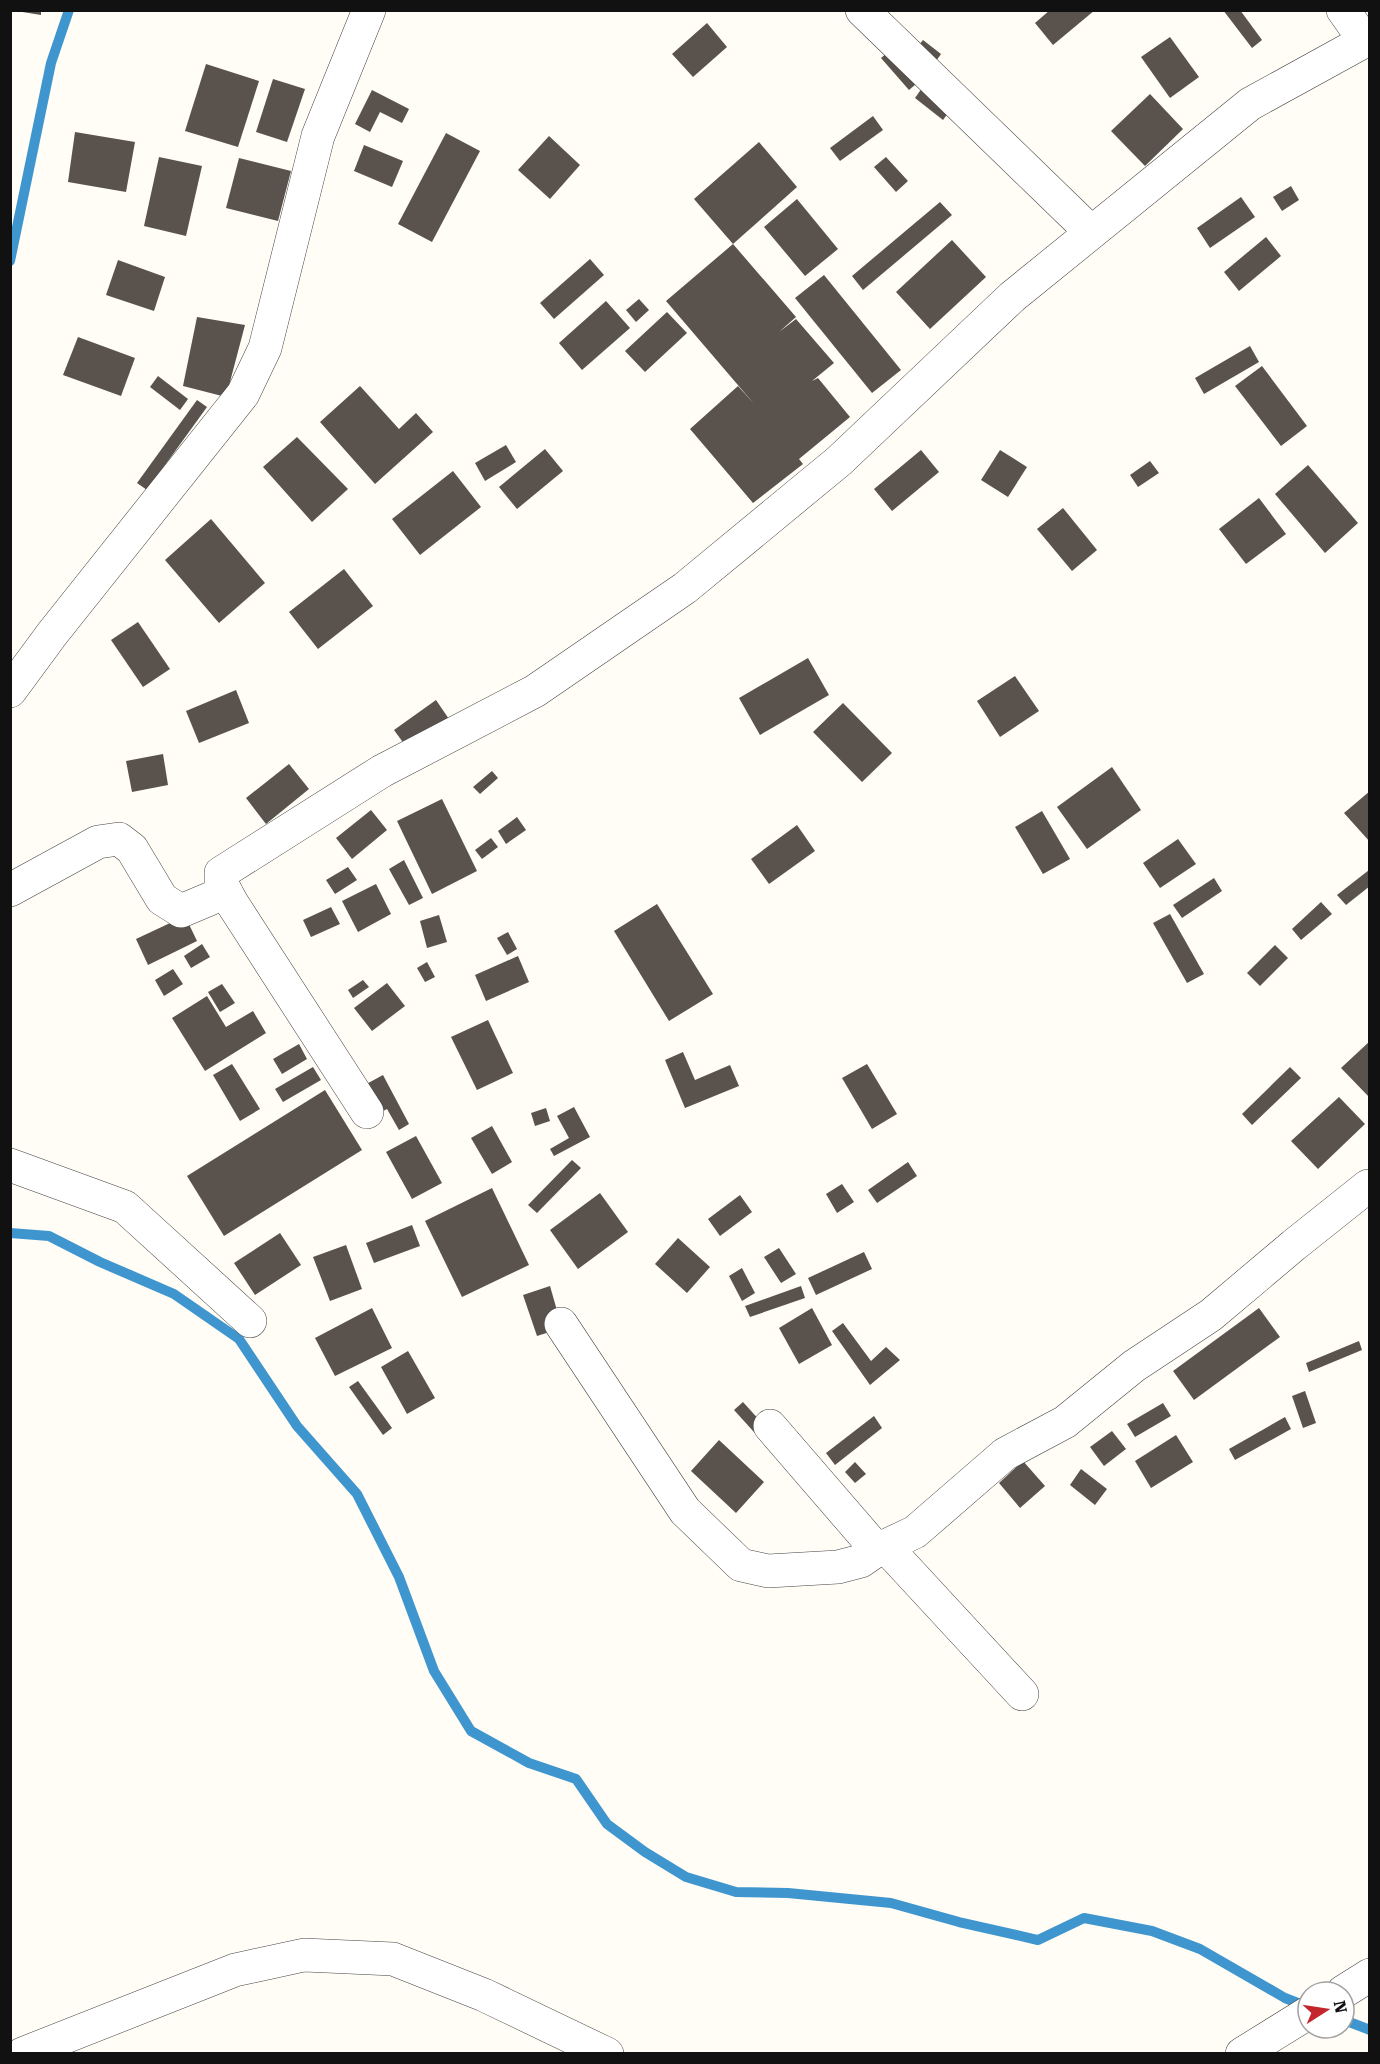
<svg xmlns="http://www.w3.org/2000/svg" width="1380" height="2064" viewBox="0 0 1380 2064" font-family="'Roboto Serif',serif">
	<style>
		.lines { fill: none; stroke-linecap: round; stroke-linejoin: round }
		.stream { stroke: #3f96cf; stroke-width: 10 }
		.building { fill: #5a524d }
		.minor-casing { stroke: #444; stroke-width: 34 }
		.minor { stroke: #fff; stroke-width: 33 }
	</style>
	<rect width="100%" height="100%" fill="#fffdf5"/>
	<g class="lines">
		<g class="stream">
			<path d="M10,261l41,-198 18,-53"/>
			<path d="M10,1233l39,3 51,26 74,32 65,45 58,87 60,68 42,83 35,94 37,60 58,32 47,16 31,45 38,28 41,25 50,15 52,1 103,10 68,19 79,18 46,-22 68,13 48,18 85,49 23,9"/>
			<path d="M1344,2020l26,10"/>
		</g>
	</g>
	<g class="building">
		<path d="M10,10h31v5z"/>
		<path d="M1050,10h45l-42,35 -18,-22z"/>
		<path d="M1223,10h17l22,30 -10,8z"/>
		<path d="M707,23l20,24 -34,30 -21,-23z"/>
		<path d="M1170,37l29,40 -29,21 -29,-41z"/>
		<path d="M923,40l18,14 -7,10 -19,-14z"/>
		<path d="M887,53l29,31 -7,6 -28,-32z"/>
		<path d="M206,64l53,17 -21,66 -53,-16z"/>
		<path d="M273,79l32,10 -18,53 -31,-10z"/>
		<path d="M922,88l29,21 -8,11 -28,-22z"/>
		<path d="M372,90l37,19 -7,14 -22,-11 -10,20 -15,-8z"/>
		<path d="M1150,94l33,35 -38,37 -34,-35z"/>
		<path d="M873,116l10,14 -43,31 -10,-13z"/>
		<path d="M75,132l60,10 -9,50 -58,-10z"/>
		<path d="M446,133l34,18 -48,91 -34,-18z"/>
		<path d="M549,136l31,29 -30,34 -32,-29z"/>
		<path d="M759,142l38,45 -64,57 -39,-45z"/>
		<path d="M364,145l39,16 -11,26 -38,-16z"/>
		<path d="M159,157l43,9 -16,70 -42,-10z"/>
		<path d="M886,157l22,24 -12,11 -22,-25z"/>
		<path d="M239,158l52,13 -13,50 -52,-13z"/>
		<path d="M1291,186l8,14 -17,11 -9,-14z"/>
		<path d="M1241,197l14,20 -45,31 -13,-20z"/>
		<path d="M797,199l41,50 -33,27 -41,-49z"/>
		<path d="M940,202l12,13 -89,75 -11,-14z"/>
		<path d="M1266,237l15,19 -42,35 -15,-19z"/>
		<path d="M952,240l34,37 -56,52 -34,-37z"/>
		<path d="M733,244l63,73 -17,15 17,-13 38,44 -22,18 6,-3 32,39 -51,42 4,5 -50,39 -63,-74 48,-43 17,19 -89,-104z"/>
		<path d="M590,259l14,16 -50,44 -14,-16z"/>
		<path d="M118,260l47,17 -11,34 -48,-16z"/>
		<path d="M824,275l77,95 -29,23 -77,-95z"/>
		<path d="M639,299l10,11 -13,12 -10,-12z"/>
		<path d="M606,301l24,27 -48,42 -23,-27z"/>
		<path d="M667,312l20,21 -42,39 -20,-21z"/>
		<path d="M197,317l48,8 -19,72 -43,-11z"/>
		<path d="M78,337l57,21 -14,38 -58,-21z"/>
		<path d="M1250,346l9,16 -55,32 -9,-16z"/>
		<path d="M1262,366l45,60 -26,20 -46,-60z"/>
		<path d="M158,376l30,23 -8,11 -30,-23z"/>
		<path d="M360,386l39,43 17,-16 17,19 -58,52 -55,-62z"/>
		<path d="M197,400l10,7 -60,83 -10,-7z"/>
		<path d="M297,437l51,52 -36,33 -49,-55z"/>
		<path d="M506,445l10,17 -31,19 -10,-18z"/>
		<path d="M545,449l18,22 -46,38 -18,-22z"/>
		<path d="M921,450l18,22 -47,39 -18,-22z"/>
		<path d="M1000,450l27,17 -19,30 -27,-17z"/>
		<path d="M1150,461l9,12 -21,14 -8,-12z"/>
		<path d="M1308,465l50,58 -33,30 -50,-59z"/>
		<path d="M453,471l28,36 -61,48 -28,-36z"/>
		<path d="M1259,498l27,36 -40,30 -27,-35z"/>
		<path d="M1063,508l34,42 -25,21 -35,-42z"/>
		<path d="M211,519l54,64 -46,40 -54,-63z"/>
		<path d="M344,569l29,37 -55,43 -29,-37z"/>
		<path d="M138,622l32,47 -27,18 -32,-47z"/>
		<path d="M808,658l21,37 -69,40 -21,-37z"/>
		<path d="M1015,676l24,35 -39,26 -23,-36z"/>
		<path d="M236,690l13,33 -50,20 -13,-32z"/>
		<path d="M436,700l15,22 -41,30 -16,-22z"/>
		<path d="M843,703l49,50 -30,29 -49,-50z"/>
		<path d="M163,754l5,31 -36,7 -6,-31z"/>
		<path d="M289,764l20,25 -43,35 -20,-26z"/>
		<path d="M1112,767l29,43 -54,39 -30,-42z"/>
		<path d="M492,771l6,7 -18,16 -7,-7z"/>
		<path d="M1370,791v51l-26,-29z"/>
		<path d="M442,799l35,72 -45,23 -35,-73z"/>
		<path d="M371,810l16,20 -35,29 -16,-21z"/>
		<path d="M1042,811l28,48 -27,15 -28,-47z"/>
		<path d="M517,817l9,13 -20,14 -8,-13z"/>
		<path d="M797,825l18,26 -46,33 -18,-25z"/>
		<path d="M491,838l7,9 -16,12 -7,-9z"/>
		<path d="M1178,839l18,25 -36,24 -17,-25z"/>
		<path d="M404,860l19,38 -14,7 -20,-36z"/>
		<path d="M348,867l9,13 -22,14 -9,-14z"/>
		<path d="M1369,870l1,16 -24,19 -9,-10z"/>
		<path d="M1214,878l8,13 -40,27 -9,-13z"/>
		<path d="M376,884l15,30 -33,18 -16,-31z"/>
		<path d="M1321,902l11,12 -31,26 -9,-11z"/>
		<path d="M657,904l56,90 -44,27 -55,-90z"/>
		<path d="M331,907l9,17 -29,13 -8,-17z"/>
		<path d="M1170,914l34,60 -17,9 -34,-60z"/>
		<path d="M439,915l8,27 -20,6 -7,-27z"/>
		<path d="M185,916l12,25 -49,24 -12,-26z"/>
		<path d="M508,932l9,17 -10,6 -10,-17z"/>
		<path d="M202,944l8,13 -19,11 -7,-12z"/>
		<path d="M1275,945l13,13 -28,28 -13,-13z"/>
		<path d="M518,956l11,26 -43,19 -11,-26z"/>
		<path d="M427,962l8,15 -10,5 -8,-14z"/>
		<path d="M173,969l10,15 -19,12 -9,-16z"/>
		<path d="M363,980l6,7 -16,11 -5,-8z"/>
		<path d="M387,983l18,23 -33,25 -18,-23z"/>
		<path d="M222,984l13,19 -15,9 -12,-20z"/>
		<path d="M207,996l19,31 27,-16 13,22 -61,38 -33,-53z"/>
		<path d="M488,1020l25,53 -36,17 -26,-53z"/>
		<path d="M1370,1041v57l-29,-30z"/>
		<path d="M299,1044l8,15 -25,15 -9,-15z"/>
		<path d="M683,1052l12,28 35,-15 9,21 -54,22 -20,-48z"/>
		<path d="M232,1064l28,45 -20,12 -27,-46z"/>
		<path d="M867,1064l30,50 -25,15 -30,-51z"/>
		<path d="M313,1067l8,13 -38,22 -8,-13z"/>
		<path d="M1290,1067l11,11 -49,47 -10,-11z"/>
		<path d="M383,1075l26,49 -10,6 -12,-21 -24,13 -15,-28z"/>
		<path d="M325,1090l37,60 -138,86 -37,-60z"/>
		<path d="M1339,1097l26,27 -47,45 -27,-28z"/>
		<path d="M574,1107l16,30 -36,19 -4,-7 19,-11 -12,-22z"/>
		<path d="M546,1108l4,13 -15,5 -4,-13z"/>
		<path d="M492,1126l20,36 -20,12 -21,-36z"/>
		<path d="M416,1136l26,47 -30,16 -26,-47z"/>
		<path d="M572,1160l9,8 -44,45 -9,-8z"/>
		<path d="M908,1162l9,14 -40,27 -9,-13z"/>
		<path d="M842,1184l12,18 -17,11 -11,-19z"/>
		<path d="M492,1188l37,77 -67,32 -37,-76z"/>
		<path d="M600,1193l28,39 -50,37 -28,-39z"/>
		<path d="M740,1195l12,17 -32,24 -12,-17z"/>
		<path d="M412,1225l8,21 -46,17 -8,-20z"/>
		<path d="M280,1233l21,32 -46,30 -21,-32z"/>
		<path d="M678,1238l32,29 -23,26 -32,-29z"/>
		<path d="M346,1245l16,44 -32,12 -17,-44z"/>
		<path d="M779,1248l17,26 -15,9 -17,-26z"/>
		<path d="M864,1252l8,17 -56,26 -8,-17z"/>
		<path d="M742,1268l13,25 -13,8 -13,-25z"/>
		<path d="M550,1286l12,42 -25,8 -14,-41z"/>
		<path d="M801,1286l4,12 -55,19 -5,-11z"/>
		<path d="M372,1308l20,40 -57,28 -20,-38z"/>
		<path d="M812,1308l20,37 -33,19 -20,-36z"/>
		<path d="M1259,1308l21,29 -86,63 -21,-29z"/>
		<path d="M843,1323l28,38 15,-14 14,13 -30,25 -38,-54z"/>
		<path d="M1359,1341l3,9 -53,22 -3,-9z"/>
		<path d="M408,1351l27,47 -28,16 -26,-47z"/>
		<path d="M358,1381l34,47 -9,7 -34,-48z"/>
		<path d="M1305,1391l11,32 -13,5 -11,-32z"/>
		<path d="M743,1402l29,32 -9,8 -29,-32z"/>
		<path d="M1163,1403l8,13 -36,21 -8,-13z"/>
		<path d="M874,1416l8,12 -47,37 -9,-12z"/>
		<path d="M1285,1417l6,12 -56,31 -6,-11z"/>
		<path d="M1112,1431l14,18 -22,17 -14,-19z"/>
		<path d="M1176,1435l17,27 -42,26 -16,-27z"/>
		<path d="M719,1440l45,42 -28,31 -45,-42z"/>
		<path d="M1023,1461l22,25 -25,22 -21,-25z"/>
		<path d="M855,1462l11,12 -11,9 -10,-11z"/>
		<path d="M1081,1469l26,20 -12,16 -25,-20z"/>
	</g>
	<g class="lines">
		<defs>
			<g id="minor">
				<path d="M862,10l229,222"/>
				<path d="M1343,10l22,31"/>
				<path d="M10,691l42,-57 191,-240 22,-46 53,-212 51,-126"/>
				<path d="M10,890l88,-48 21,-3 13,10 30,50 19,12 45,-19"/>
				<path d="M367,1112l-135,-209 -11,-20v-10l161,-102 153,-80 150,-103 154,-127 173,-164 238,-193 120,-66"/>
				<path d="M10,1165l115,42 125,114"/>
				<path d="M561,1324l124,187 56,54 27,6 70,-4 23,-6 16,-11 38,-18 90,-78 60,-32 69,-56 77,-51 83,-70 74,-59"/>
				<path d="M770,1426l107,124"/>
				<path d="M885,1546l137,148"/>
				<path d="M1343,1992l27,-17"/>
				<path d="M22,2054l213,-84 69,-15 89,4 91,36 123,59"/>
				<path d="M1242,2054l66,-41"/>
			</g>
		</defs>
		<use href="#minor" class="minor-casing"/>
		<use href="#minor" class="minor"/>
	</g>
	<rect width="1380" height="2064" fill="none" stroke="#111111" stroke-width="24"/>
	<g transform="translate(1326 2010) rotate(78)"><circle r="28" fill="#ffffff" stroke="#a0a0a0" stroke-width="1.5"/>
	<path d="M0-4.5L10 22L0 15L-10 22Z" fill="#c4262e"/>
	<text y="-9" font-size="16" font-weight="bold" text-anchor="middle" fill="#111111">N</text>
	</g>
</svg>
